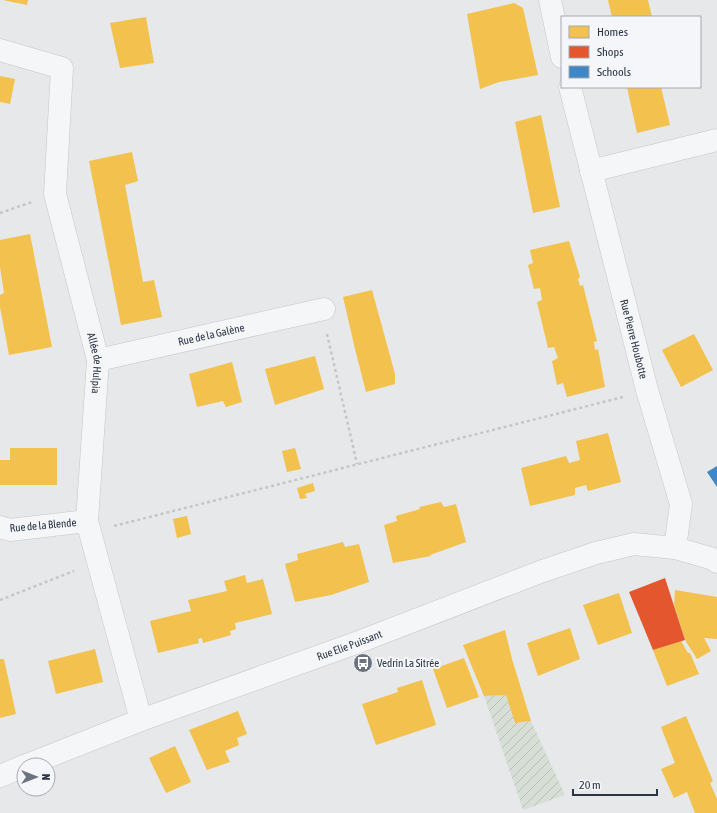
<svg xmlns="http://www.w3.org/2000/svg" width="717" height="813" viewBox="0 0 717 813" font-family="'Asap Condensed',sans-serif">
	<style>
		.garden { fill: url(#garden-furrows) }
		.homes { fill: #f2c14e }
		.shops { fill: #e4572e }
		.schools { fill: #3f88c5 }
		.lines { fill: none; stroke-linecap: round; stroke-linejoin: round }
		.minor-casing { stroke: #c4c6c8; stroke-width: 23 }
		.path { stroke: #c5c6ca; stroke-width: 2.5; stroke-dasharray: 3 3; stroke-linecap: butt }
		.minor { stroke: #f5f6f7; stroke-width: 22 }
		.labels { text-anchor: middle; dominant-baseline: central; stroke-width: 4; stroke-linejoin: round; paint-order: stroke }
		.street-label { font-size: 11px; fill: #2b3445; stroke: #f4f6f9 }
		.poi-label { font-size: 11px; fill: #2b3445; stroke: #f4f6f9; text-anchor: start }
	</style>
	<defs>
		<pattern id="garden-furrows" width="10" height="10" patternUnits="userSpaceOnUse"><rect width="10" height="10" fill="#d6ded6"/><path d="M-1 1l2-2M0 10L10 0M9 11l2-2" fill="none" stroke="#b8bfb9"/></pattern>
	</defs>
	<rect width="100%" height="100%" fill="#e6e8ea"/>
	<path class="garden" d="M506,695l9,28 16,-2 34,74 -42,15 -39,-114z"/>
	<g class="homes">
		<path d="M3,0h25l-1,5z"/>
		<path d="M608,0h40l4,17h-40z"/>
		<path d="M514,3l9,5 15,67 -39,7 -19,7 -13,-75z"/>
		<path d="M146,17l8,46 -34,5 -10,-45z"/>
		<path d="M0,76l15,3 -5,25 -10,-2z"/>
		<path d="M627,87h34l9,38 -33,8z"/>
		<path d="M541,115l19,92 -27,6 -18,-91z"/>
		<path d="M132,152l6,29 -13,4 18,97 11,-2 8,37 -41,8 -32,-164z"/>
		<path d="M30,234l22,113 -43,8 -9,-48v-12l4,-2 -4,-26v-27z"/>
		<path d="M569,241l11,36 -2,2 2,7 3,-1 14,56 -3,1 1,8 3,-1 7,38 -38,10 -4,-14 -6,2 -5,-24 6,-3 -4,-11 -6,1 -11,-46 5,-2 -2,-12 -6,1 -6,-24 5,-2 -3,-13z"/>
		<path d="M372,290l23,84v10l-29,8 -11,-43 -12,-52z"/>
		<path d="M694,334l19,36 -32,17 -19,-37z"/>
		<path d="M315,356l9,33 -49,16 -10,-36z"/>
		<path d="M232,362l10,40 -16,5 -3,-6 -26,6 -8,-33z"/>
		<path d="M608,433l13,49 -33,9 -2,-6 -11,3v7l-45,11 -9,-38 45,-12 3,7 11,-3 -4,-19z"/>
		<path d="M10,448h47v37h-57v-25h10z"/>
		<path d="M295,448l6,21 -14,3 -5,-21z"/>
		<path d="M313,483l2,8 -10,3 2,4 -7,1 -3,-11z"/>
		<path d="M441,502l3,5 12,-3 10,38 -36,13 1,1 -38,7 -9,-38 13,-4 -1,-5 24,-7 -1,-2z"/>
		<path d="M187,516l4,18 -14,4 -4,-19z"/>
		<path d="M343,542l2,5 14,-3 10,38 -38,13 -36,7 -10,-38 13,-4 -1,-6z"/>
		<path d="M245,575l2,8 16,-4 9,35 -37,9 1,6 -6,2 1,4 -28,8 -1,-5 -4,1 1,4 -41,10 -8,-32 41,-10 -3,-11 39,-9 -3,-10z"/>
		<path d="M675,590l42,7v42l-13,-1 7,13 -14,8 -12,-19 -11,-35z"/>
		<path d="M619,593l13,40 -34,12 -15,-40z"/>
		<path d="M570,628l10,31 -42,17 -11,-33z"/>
		<path d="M505,630l7,29 19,62 -16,2 -9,-28 -22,1 -21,-51z"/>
		<path d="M681,641l7,12h2l9,21 -32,12 -14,-36z"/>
		<path d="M95,649l8,33 -47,12 -8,-33z"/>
		<path d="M464,658l15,39 -32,11 -14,-39z"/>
		<path d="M0,659h4l12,55 -16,4z"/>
		<path d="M422,680l14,45 -60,20 -14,-41 36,-12 -1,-4z"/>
		<path d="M238,711l9,23 -10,4 2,7 -14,6 5,11 -23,8 -18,-40z"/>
		<path d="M686,716l27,65 -3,2 7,16v14h-22l-8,-21 -13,6 -13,-29 14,-6 -14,-36z"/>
		<path d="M175,746l16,36 -25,11 -17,-35z"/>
	</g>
	<path class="shops" d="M665,578l20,62 -32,10 -24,-58z"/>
	<path class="schools" d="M717,466v21l-10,-15z"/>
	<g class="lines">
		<defs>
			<g id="minor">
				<path d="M550,0l12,57"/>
				<path id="s1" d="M0,50l62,18 -7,126 43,166 -11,161 54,199"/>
				<path id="s2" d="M570,87l77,303 34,114 -6,44"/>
				<path d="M591,171l126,-31"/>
				<path id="s3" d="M98,360l226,-51"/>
				<path d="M0,527l10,3 77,-9"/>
				<path id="s4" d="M27,765l114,-45 215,-77 184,-71 56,-19 38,-9 41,4 35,10 7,4"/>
				<path d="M0,776l24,-10"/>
			</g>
		</defs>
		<use href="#minor" class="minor-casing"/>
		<g class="path">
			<path d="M0,213l32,-11"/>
			<path d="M327,334l30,130"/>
			<path d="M114,526l509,-129"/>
			<path d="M0,600l74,-29"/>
		</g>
		<use href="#minor" class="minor"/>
	</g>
	<defs>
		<symbol id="bus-disc" viewBox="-11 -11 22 22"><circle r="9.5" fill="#6c737f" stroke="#f4f6f9"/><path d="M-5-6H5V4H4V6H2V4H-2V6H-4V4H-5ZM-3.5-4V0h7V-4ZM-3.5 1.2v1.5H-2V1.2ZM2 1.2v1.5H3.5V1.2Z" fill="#fff"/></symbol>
	</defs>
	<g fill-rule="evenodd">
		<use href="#bus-disc" x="352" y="652" width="22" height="22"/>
	</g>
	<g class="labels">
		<g class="street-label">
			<text stroke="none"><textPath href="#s3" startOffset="116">Rue de la Galène</textPath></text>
			<text stroke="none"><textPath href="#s2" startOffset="260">Rue Pierre Houbotte</textPath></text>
			<text stroke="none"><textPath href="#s1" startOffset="365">Allée de Hulpia</textPath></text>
			<text transform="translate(43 525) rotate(-5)">Rue de la Blende</text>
			<text stroke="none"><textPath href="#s4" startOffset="344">Rue Elie Puissant</textPath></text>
		</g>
		<g class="poi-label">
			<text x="377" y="663">Vedrin La Sitrée</text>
		</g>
	</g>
	<rect x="561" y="16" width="140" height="72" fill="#f4f6f9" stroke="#a4a8b1"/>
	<rect x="569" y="26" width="20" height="12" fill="#f2c14e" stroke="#a4a8b1"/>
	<text x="597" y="36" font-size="12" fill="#2b3445">Homes</text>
	<rect x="569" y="46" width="20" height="12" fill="#e4572e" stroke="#a4a8b1"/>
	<text x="597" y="56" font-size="12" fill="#2b3445">Shops</text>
	<rect x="569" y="66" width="20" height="12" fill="#3f88c5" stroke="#a4a8b1"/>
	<text x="597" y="76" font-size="12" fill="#2b3445">Schools</text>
	<g transform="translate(36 777) rotate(90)"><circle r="19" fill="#f4f6f9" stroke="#a4a8b1"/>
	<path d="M0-3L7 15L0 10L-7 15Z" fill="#6c737f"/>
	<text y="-6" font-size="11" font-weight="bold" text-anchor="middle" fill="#2b3445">N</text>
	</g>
	<path d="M573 789v6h84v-6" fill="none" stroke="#2b3445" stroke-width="2"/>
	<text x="579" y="789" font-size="12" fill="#2b3445" stroke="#f4f6f9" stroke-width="3" paint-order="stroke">20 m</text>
</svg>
